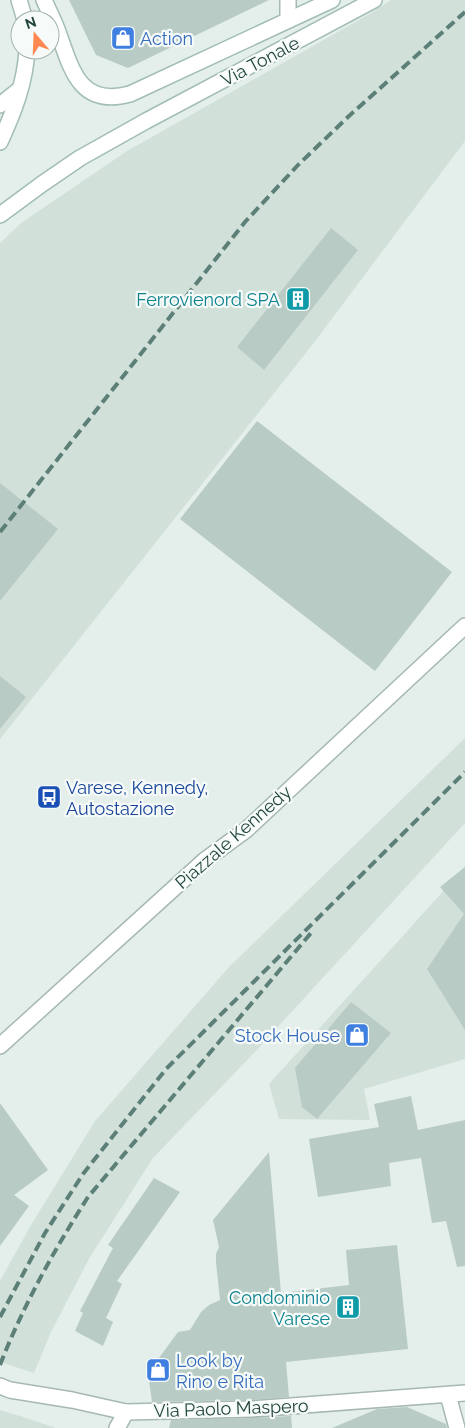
<svg xmlns="http://www.w3.org/2000/svg" width="465" height="1428" viewBox="0 0 465 1428" font-family="Raleway,sans-serif">
	<style>
		.built { fill: #d2e0da }
		.building { fill: #b9cbc5 }
		.lines { fill: none; stroke-linecap: round; stroke-linejoin: round }
		.street-casing { stroke: #a6b8b3; stroke-width: 18 }
		.secondary-casing { stroke: #a1bdb5; stroke-width: 18 }
		.street { stroke: #fff; stroke-width: 15 }
		.secondary { stroke: #fff; stroke-width: 15 }
		.rail { stroke: #5c7f78; stroke-width: 4; stroke-dasharray: 10 5; stroke-linecap: butt }
		.labels { text-anchor: middle; dominant-baseline: central; stroke-width: 4.5; stroke-linejoin: round; paint-order: stroke }
		.shop-label { font-size: 18px; fill: #366cbe; stroke: #f6fbf9; text-anchor: start }
		.street-label { font-size: 18px; fill: #21443d; stroke: #f6fbf9 }
		.culture-label { font-size: 18px; fill: #0d838f; stroke: #f6fbf9; text-anchor: end }
		.transit-label { font-size: 18px; fill: #164399; stroke: #f6fbf9; text-anchor: start }
	</style>
	<rect width="100%" height="100%" fill="#e4efeb"/>
	<g class="built">
		<path d="M391,0h74v141l-152,203 -313,395v-496l21,-20 106,-72 241,-136z"/>
		<path d="M465,738v85l-212,231 -100,104 -63,99 -39,75 -17,41 -34,-11v-81l31,-56 64,-104 134,-154z"/>
		<path d="M465,867v192l-101,30 6,31 -91,-1 -10,-35z"/>
		<path d="M0,1410l20,6 36,12h-56z"/>
	</g>
	<g class="building">
		<path d="M69,0h200l-141,68 -32,-13z"/>
		<path d="M331,228l27,22 -94,120 -27,-23z"/>
		<path d="M257,421l195,151 -77,99 -195,-152z"/>
		<path d="M0,483l58,46 -58,72z"/>
		<path d="M0,676l26,21 -26,32z"/>
		<path d="M465,867v163l-38,-61 37,-55 -24,-27z"/>
		<path d="M351,1002l40,31 -74,86 -15,-12 -7,-39z"/>
		<path d="M411,1096l7,34 47,-10v146l-8,1 -11,-46 -14,2 -11,-65 -32,5 2,23 -73,11 -9,-58 70,-12 -5,-23z"/>
		<path d="M0,1103l48,67 -34,25 15,11 -29,40z"/>
		<path d="M269,1152l12,141 68,-8 -3,-35 51,-5 11,104 -122,13 3,35 -37,3 -100,2 -4,-29 30,-41 12,-2 11,-18 8,-7 11,-5 -4,-38v-8l3,-7 -6,-27z"/>
		<path d="M154,1178l26,14 -63,89 5,3 -16,34 7,4 -10,24 -28,-15 8,-18 -3,-2 33,-63 -5,-3z"/>
		<path d="M407,1407l39,17 1,4h-115l45,-19z"/>
		<path d="M291,1416l1,12h-123l2,-8 81,-2z"/>
	</g>
	<g class="lines">
		<defs>
			<g id="street">
				<path d="M288,20v-20"/>
				<path d="M0,1046l205,-186 41,-30 219,-204"/>
				<path d="M0,1386l10,4 62,10 54,12 126,-3 213,-16"/>
				<path d="M448,1395l9,33"/>
				<path d="M117,1428l9,-16"/>
			</g>
			<g id="secondary">
				<path d="M19,0l6,20"/>
				<path d="M44,0c4,9 9,19 13,29 14,38 21,79 73,65l202,-94"/>
				<path d="M0,105l20,-16"/>
				<path d="M0,142c14,-30 25,-59 27,-92"/>
				<path d="M0,215l42,-31 38,-26 66,-37 228,-121"/>
			</g>
		</defs>
		<use href="#street" class="street-casing"/>
		<use href="#secondary" class="secondary-casing"/>
		<use href="#street" class="street"/>
		<use href="#secondary" class="secondary"/>
		<g class="rail">
			<path d="M0,532l245,-310 53,-57 51,-49 116,-104"/>
			<path d="M0,1317l45,-84 38,-59 83,-105 299,-297"/>
			<path d="M0,1365c23,-59 54,-115 88,-168l223,-264"/>
		</g>
	</g>
	<defs>
		<symbol id="shop-square" viewBox="-11 -11 22 22"><rect x="-9" y="-9" width="18" height="18" rx="4" fill="#3f7fe0" stroke="#f6fbf9"/><path d="M-5-2.5h2.3a2.7 3.5 0 0 1 5.4 0H5L5.5 6h-11ZM-1.5-2.5h3a1.5 2.3 0 0 0-3 0Z" fill="#fff"/></symbol>
		<symbol id="building-square" viewBox="-11 -11 22 22"><rect x="-9" y="-9" width="18" height="18" rx="4" fill="#0f9aa8" stroke="#f6fbf9"/><path d="M-4-6H4V6H1V3H-1V6H-4ZM-2.5-4.3h1.7v1.8h-1.7ZM.8-4.3h1.7v1.8H.8ZM-2.5-1h1.7V.8h-1.7ZM.8-1h1.7V.8H.8Z" fill="#fff"/></symbol>
		<symbol id="bus-square" viewBox="-11 -11 22 22"><rect x="-9" y="-9" width="18" height="18" rx="4" fill="#1a4fb4" stroke="#f6fbf9"/><path d="M-5-6H5V4H4V6H2V4H-2V6H-4V4H-5ZM-3.5-4V0h7V-4ZM-3.5 1.2v1.5H-2V1.2ZM2 1.2v1.5H3.5V1.2Z" fill="#fff"/></symbol>
	</defs>
	<g fill-rule="evenodd">
		<use href="#shop-square" x="109" y="24" width="28" height="28"/>
		<use href="#building-square" x="284" y="285" width="28" height="28"/>
		<use href="#bus-square" x="35" y="783" width="28" height="28"/>
		<use href="#shop-square" x="343" y="1021" width="28" height="28"/>
		<use href="#building-square" x="334" y="1293" width="28" height="28"/>
		<use href="#shop-square" x="144" y="1356" width="28" height="28"/>
	</g>
	<g class="labels">
		<g class="shop-label">
			<text x="140" y="38">Action</text>
			<text x="340" y="1035" text-anchor="end">Stock House</text>
			<text x="176" y="1360">Look by<tspan x="176" dy="21">Rino e Rita</tspan></text>
		</g>
		<g class="street-label">
			<text transform="translate(260 61) rotate(-28)">Via Tonale</text>
			<text transform="translate(233 837) rotate(-41)">Piazzale Kennedy</text>
			<text transform="translate(231 1408) rotate(-2)">Via Paolo Maspero</text>
		</g>
		<g class="culture-label">
			<text x="280" y="299">Ferrovienord SPA</text>
			<text x="330" y="1297">Condominio<tspan x="330" dy="21">Varese</tspan></text>
		</g>
		<g class="transit-label">
			<text x="66" y="787">Varese, Kennedy,<tspan x="66" dy="21">Autostazione</tspan></text>
		</g>
	</g>
	<g transform="translate(35 35) rotate(341)"><circle r="24" fill="#f6fbf9" stroke="#a1b2ae"/>
	<path d="M0-4L9 19L0 12L-9 19Z" fill="#ff8853"/>
	<text y="-8" font-size="14" font-weight="bold" text-anchor="middle" fill="#21443d">N</text>
	</g>
</svg>
